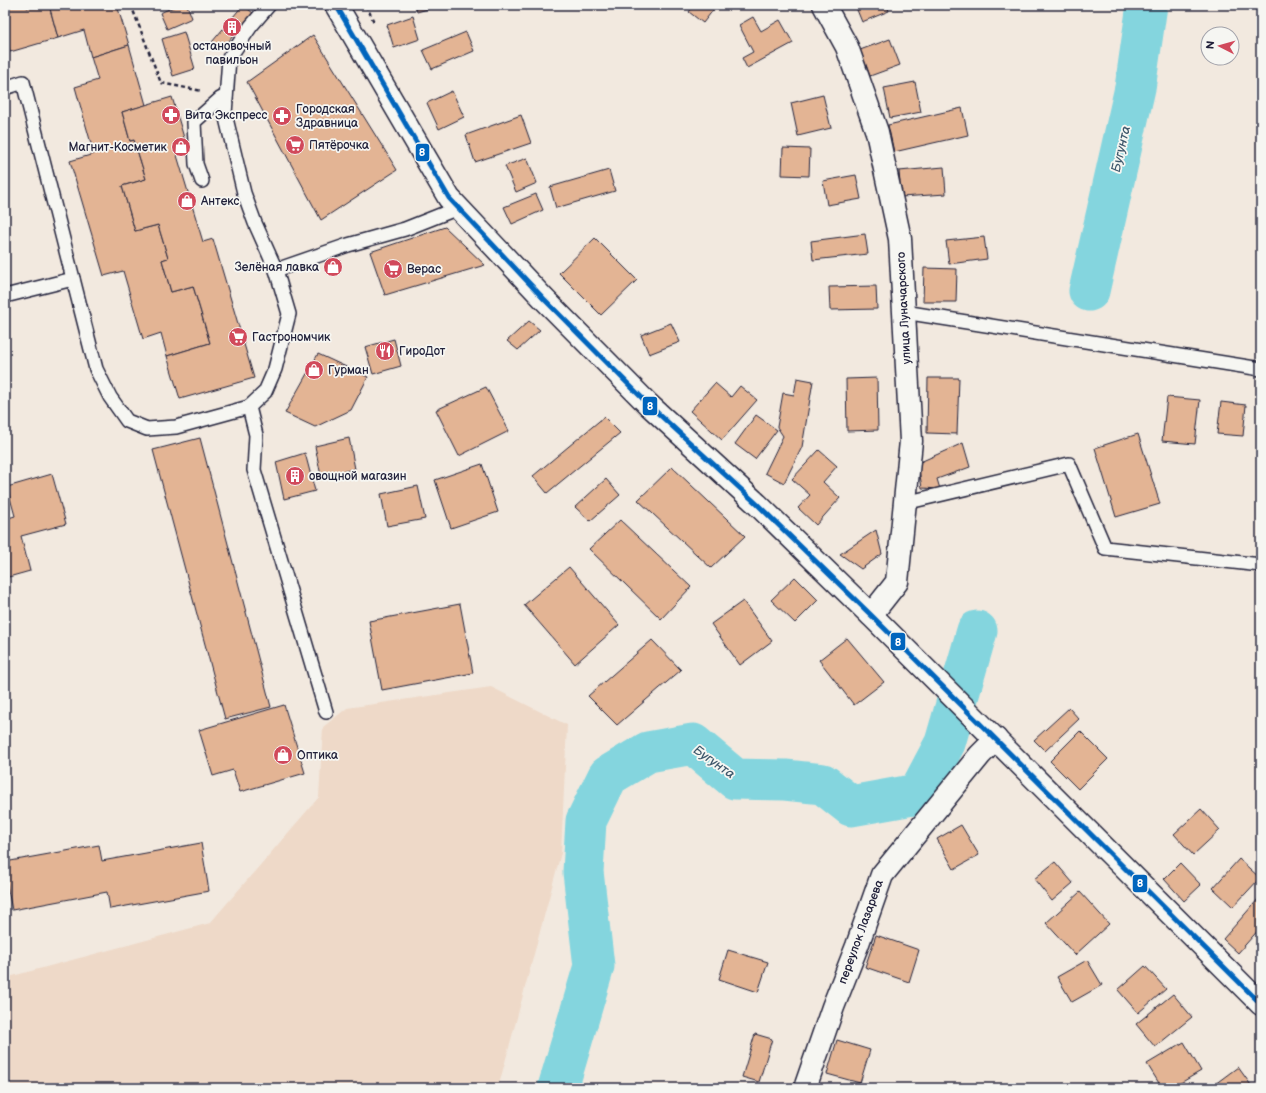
<svg xmlns="http://www.w3.org/2000/svg" width="1266" height="1093" viewBox="0 0 1266 1093" font-family="'Balsamiq Sans',sans-serif">
	<style>
		.built { fill: #eed9c8 }
		.lines { fill: none; stroke-linecap: round; stroke-linejoin: round }
		.river { stroke: #84d5de; stroke-width: 41 }
		.building { fill: #e3b494; stroke: #22223b }
		.service-casing { stroke: #22223b; stroke-width: 16 }
		.minor-casing { stroke: #22223b; stroke-width: 25 }
		.tertiary-casing { stroke: #22223b; stroke-width: 25 }
		.path { stroke: #22223b; stroke-width: 2.5; stroke-dasharray: 4 3; stroke-linecap: butt }
		.service { stroke: #f6f6f2; stroke-width: 13 }
		.minor { stroke: #f6f6f2; stroke-width: 22 }
		.tertiary { stroke: #f6f6f2; stroke-width: 22 }
		.bus-1-casing { stroke: #f6f6f2; stroke-width: 8 }
		.bus-1 { stroke: #0065bd; stroke-width: 5 }
		.labels { text-anchor: middle; dominant-baseline: central; stroke-width: 3.5; stroke-linejoin: round; paint-order: stroke }
		.poi-label { font-size: 12px; fill: #22223b; stroke: #f6f6f2; text-anchor: start }
		.street-label { font-size: 12px; fill: #22223b; stroke: #f6f6f2 }
		.water-label { font-size: 13px; font-style: italic; fill: #3f586c; stroke: #f6f6f2 }
		.line-badge { stroke: #f6f6f2; stroke-width: 1.5 }
		.badge-label { font-size: 11px; text-anchor: middle; font-weight: bold; fill: #fff }
	</style>
	<rect width="100%" height="100%" fill="#f2e9df"/>
	<filter id="ink" filterUnits="userSpaceOnUse"><feTurbulence type="fractalNoise" baseFrequency=".025" numOctaves="2"/><feDisplacementMap in="SourceGraphic" scale="8" xChannelSelector="R" yChannelSelector="G"/><feConvolveMatrix kernelMatrix="1 2 1 2 8 2 1 2 1" color-interpolation-filters="sRGB"/></filter>
	<g filter="url(#ink)">
		<path class="built" d="M491,687l76,38 -6,128 -61,228 -3,7h-492v-110l205,-55 109,-126 4,-70 24,-19z"/>
		<g class="lines">
			<g class="river">
				<path d="M1089,291l46,-203 12,-83"/>
				<path d="M558,1088l36,-122 -11,-94 3,-51 22,-45 40,-24 45,-8 42,35 50,1 38,4 28,22 67,-12 27,-51 32,-112"/>
			</g>
		</g>
		<g class="building">
			<path d="M5,5h21l1,3 9,-3h13l9,33 -48,14 -5,-17z"/>
			<path d="M49,5h68l12,40 -38,12 -7,-27 -26,8z"/>
			<path d="M178,5h9l5,13 -25,11 -7,-16z"/>
			<path d="M243,5l10,8 -32,37 -9,-8z"/>
			<path d="M415,5h27l-25,7z"/>
			<path d="M694,5h23l-14,18 -14,-11z"/>
			<path d="M855,5h32l2,6 -27,11z"/>
			<path d="M413,16l7,23 -26,9 -7,-23z"/>
			<path d="M753,17l8,14 19,-11 13,23 -46,25 -5,-10 11,-6 -14,-27z"/>
			<path d="M184,32l11,37 -22,7 -11,-37z"/>
			<path d="M466,32l8,19 -42,18 -9,-19z"/>
			<path d="M313,35l84,135 -76,50 -74,-138z"/>
			<path d="M890,39l10,26 -30,11 -10,-26z"/>
			<path d="M129,45l17,60 -24,7 8,29 4,-1 12,39 -24,7 13,45 23,-6 10,33 -6,2 9,32 22,-6 17,57 -43,13 -6,-23 -18,6 -20,-68 -19,5 -34,-115 24,-7 -19,-67 23,-7 -7,-23z"/>
			<path d="M915,82l6,30 -31,6 -6,-30z"/>
			<path d="M452,91l12,26 -25,12 -12,-26z"/>
			<path d="M823,95l8,33 -33,8 -7,-33z"/>
			<path d="M172,97l15,51 -11,4 27,90 10,-3 41,139 -74,21 -13,-43 43,-13 -17,-57 -22,6 -9,-32 6,-2 -10,-33 -23,6 -13,-45 24,-7 -12,-39 -4,1 -8,-29z"/>
			<path d="M962,108l6,27 -74,17 -6,-27z"/>
			<path d="M521,115l10,28 -56,19 -9,-27z"/>
			<path d="M783,148l27,1 -1,27 -27,-1z"/>
			<path d="M527,158l10,25 -21,9 -11,-26z"/>
			<path d="M944,167l2,27 -45,3 -2,-26z"/>
			<path d="M609,170l6,21 -59,17 -6,-21z"/>
			<path d="M856,175l5,24 -34,6 -4,-24z"/>
			<path d="M536,194l7,16 -31,14 -8,-17z"/>
			<path d="M445,227l40,38 -100,30 -15,-43z"/>
			<path d="M865,234l3,20 -55,6 -2,-19z"/>
			<path d="M984,237l3,22 -38,5 -3,-23z"/>
			<path d="M595,238l42,42 -36,35 -42,-42z"/>
			<path d="M924,268l33,1 -1,33h-33z"/>
			<path d="M876,286l1,23 -47,1 -1,-23z"/>
			<path d="M529,321l11,9 -22,20 -11,-9z"/>
			<path d="M671,323l9,19 -31,12 -8,-19z"/>
			<path d="M394,339l7,27 -28,8 -8,-27z"/>
			<path d="M318,354l50,23 -17,33 -36,17 -30,-14z"/>
			<path d="M797,378l16,3 -11,66 -18,36 -19,-10 18,-37 -6,-9 6,-34 11,2z"/>
			<path d="M877,378l1,52 -31,1 -1,-52z"/>
			<path d="M928,378h31l-2,56 -30,-1z"/>
			<path d="M715,383l16,14 9,-11 17,14 -35,40 -32,-29z"/>
			<path d="M486,387l23,44 -50,25 -23,-46z"/>
			<path d="M1167,397l33,3 -5,44 -33,-3z"/>
			<path d="M1221,402l25,3 -3,31 -26,-2z"/>
			<path d="M756,415l21,15 -22,29 -20,-15z"/>
			<path d="M604,417l16,16 -73,60 -14,-17z"/>
			<path d="M1138,434l22,70 -44,13 -21,-69z"/>
			<path d="M200,438l71,269 -46,12 -72,-269z"/>
			<path d="M349,438l6,31 -34,7 -6,-30z"/>
			<path d="M963,443l7,24 -33,12 3,10 -18,-1 -4,-25z"/>
			<path d="M819,450l18,16 -14,16 17,16 -24,27 -18,-17 12,-13 -18,-16z"/>
			<path d="M305,453l10,38 -31,8 -8,-37z"/>
			<path d="M482,464l16,48 -47,16 -16,-48z"/>
			<path d="M672,467l73,69 -34,32 -73,-68z"/>
			<path d="M52,474l14,50 -45,12 9,35 -25,7v-59l10,-3 -8,-29z"/>
			<path d="M606,479l14,16 -30,26 -15,-14z"/>
			<path d="M418,486l7,33 -38,7 -6,-32z"/>
			<path d="M620,520l71,67 -30,32 -72,-70z"/>
			<path d="M876,530l6,24 -21,15 -21,-15z"/>
			<path d="M569,567l50,58 -44,39 -51,-59z"/>
			<path d="M795,577l23,23 -23,23 -24,-23z"/>
			<path d="M743,601l29,40 -32,24 -29,-41z"/>
			<path d="M460,604l13,69 -91,17 -13,-69z"/>
			<path d="M847,638l37,44 -30,23 -35,-45z"/>
			<path d="M652,640l29,30 -64,55 -29,-29z"/>
			<path d="M284,705l21,68 -65,19 -7,-22 -20,6 -14,-46z"/>
			<path d="M1069,708l10,11 -34,32 -11,-11z"/>
			<path d="M1080,731l28,28 -30,30 -28,-28z"/>
			<path d="M1201,809l19,21 -27,25 -19,-21z"/>
			<path d="M961,825l18,30 -25,14 -17,-30z"/>
			<path d="M201,843l8,48 -99,18 -3,-17 -95,18 -7,-35v-13l94,-17 3,16z"/>
			<path d="M1239,859l21,19 -27,29 -20,-19z"/>
			<path d="M1055,862l18,21 -21,18 -18,-22z"/>
			<path d="M1180,863l21,22 -17,16 -20,-22z"/>
			<path d="M1080,892l29,32 -34,31 -29,-32z"/>
			<path d="M1260,897l1,30 -23,26 -15,-14z"/>
			<path d="M876,935l43,15 -10,32 -44,-15z"/>
			<path d="M728,950l40,12 -10,30 -39,-13z"/>
			<path d="M1087,960l15,25 -30,17 -15,-25z"/>
			<path d="M1145,966l21,23 -28,24 -20,-23z"/>
			<path d="M1173,994l19,23 -37,30 -19,-23z"/>
			<path d="M755,1034l17,5 -13,43 -17,-5z"/>
			<path d="M837,1040l33,10 -10,33 -33,-9z"/>
			<path d="M1184,1042l17,29 -29,17h-10l-15,-24z"/>
			<path d="M1238,1067l15,21h-41l-1,-1z"/>
		</g>
		<g class="lines">
			<defs>
				<g id="service">
					<path d="M269,5l-18,21 -22,32 -4,56 19,79 11,30 21,47 72,-25 57,-16 53,-21"/>
					<path d="M5,88l18,-6 73,287 14,28 17,24 20,8 29,-2 73,-20"/>
					<path d="M202,181l-6,-17 -2,-42 26,-23 6,-3"/>
					<path d="M276,270l13,44 -14,55 -10,23 -16,15 7,28 -2,35 72,242"/>
					<path d="M5,296l68,-17"/>
					<path d="M904,312l357,57"/>
					<path d="M905,503l164,-39 36,84 156,17"/>
				</g>
				<g id="minor">
					<path d="M824,5l23,42 30,85 23,107 11,202 -14,141 -26,33"/>
					<path d="M805,1088l28,-81 24,-61 25,-71 98,-120 16,-16"/>
				</g>
				<path id="tertiary" d="M336,5l113,193 95,101 105,106 108,99 114,111 390,389"/>
			</defs>
			<use href="#service" class="service-casing"/>
			<use href="#minor" class="minor-casing"/>
			<use href="#tertiary" class="tertiary-casing"/>
			<g class="path">
				<path d="M131,5l30,78 41,8"/>
				<path d="M366,5l8,17"/>
			</g>
			<use href="#service" class="service"/>
			<use href="#minor" class="minor"/>
			<use href="#tertiary" class="tertiary"/>
			<defs>
				<path id="bus-1" d="M336,5l113,193 95,101 105,106 108,99 114,111 390,389"/>
			</defs>
			<use href="#bus-1" class="bus-1-casing"/>
			<use href="#bus-1" class="bus-1"/>
		</g>
	</g>
	<defs>
		<symbol id="building-disc" viewBox="-11 -11 22 22"><circle r="9.5" fill="#d1495b" stroke="#f6f6f2"/><path d="M-4-6H4V6H1V3H-1V6H-4ZM-2.5-4.3h1.7v1.8h-1.7ZM.8-4.3h1.7v1.8H.8ZM-2.5-1h1.7V.8h-1.7ZM.8-1h1.7V.8H.8Z" fill="#fff"/></symbol>
		<symbol id="pharmacy-disc" viewBox="-11 -11 22 22"><circle r="9.5" fill="#d1495b" stroke="#f6f6f2"/><path d="M-2-6h4v4h4v4h-4v4h-4v-4h-4v-4h4Z" fill="#fff"/></symbol>
		<symbol id="supermarket-disc" viewBox="-11 -11 22 22"><circle r="9.5" fill="#d1495b" stroke="#f6f6f2"/><path d="M-6-5.5h2.5l.6 2H6L4.5 2H-2.5L-4.4-4H-6ZM-1.5 3.2a1.3 1.3 0 1 0 .1 0ZM3 3.2a1.3 1.3 0 1 0 .1 0Z" fill="#fff"/></symbol>
		<symbol id="shop-disc" viewBox="-11 -11 22 22"><circle r="9.5" fill="#d1495b" stroke="#f6f6f2"/><path d="M-5-2.5h2.3a2.7 3.5 0 0 1 5.4 0H5L5.5 6h-11ZM-1.5-2.5h3a1.5 2.3 0 0 0-3 0Z" fill="#fff"/></symbol>
		<symbol id="restaurant-disc" viewBox="-11 -11 22 22"><circle r="9.5" fill="#d1495b" stroke="#f6f6f2"/><path d="M-5-6h1v4h1v-4h1v4h1v-4h1v5L-1.5 .5V6h-2V.5L-5-1ZM5-6V6H3V1.5H1.5Q1.5-4 5-6Z" fill="#fff"/></symbol>
	</defs>
	<g fill-rule="evenodd">
		<use href="#building-disc" x="221" y="16" width="22" height="22"/>
		<use href="#pharmacy-disc" x="160" y="104" width="22" height="22"/>
		<use href="#pharmacy-disc" x="271" y="105" width="22" height="22"/>
		<use href="#supermarket-disc" x="284" y="134" width="22" height="22"/>
		<use href="#shop-disc" x="170" y="136" width="22" height="22"/>
		<use href="#shop-disc" x="176" y="190" width="22" height="22"/>
		<use href="#shop-disc" x="322" y="256" width="22" height="22"/>
		<use href="#supermarket-disc" x="382" y="258" width="22" height="22"/>
		<use href="#supermarket-disc" x="227" y="326" width="22" height="22"/>
		<use href="#restaurant-disc" x="374" y="340" width="22" height="22"/>
		<use href="#shop-disc" x="303" y="359" width="22" height="22"/>
		<use href="#building-disc" x="284" y="465" width="22" height="22"/>
		<use href="#shop-disc" x="272" y="744" width="22" height="22"/>
	</g>
	<g class="labels">
		<g class="poi-label">
			<text x="232" y="46" text-anchor="middle">остановочный<tspan x="232" dy="14">павильон</tspan></text>
			<text x="296" y="109">Городская<tspan x="296" dy="14">Здравница</tspan></text>
			<text x="185" y="115">Вита Экспресс</text>
			<text x="309" y="145">Пятёрочка</text>
			<text x="167" y="147" text-anchor="end">Магнит-Косметик</text>
			<text x="201" y="201">Антекс</text>
			<text x="319" y="267" text-anchor="end">Зелёная лавка</text>
			<text x="407" y="269">Верас</text>
			<text x="252" y="337">Гастрономчик</text>
			<text x="399" y="351">ГироДот</text>
			<text x="328" y="370">Гурман</text>
			<text x="309" y="476">овощной магазин</text>
			<text x="297" y="755">Оптика</text>
		</g>
		<g class="street-label">
			<text transform="translate(904 308) rotate(-93)">улица Луначарского</text>
			<text transform="translate(861 932) rotate(-70)">переулок Лазарева</text>
		</g>
		<g class="water-label">
			<text transform="translate(1121 149) rotate(-77)">Бугунта</text>
			<text transform="translate(714 762) rotate(35)">Бугунта</text>
		</g>
	</g>
	<g class="line-badge">
		<rect x="415" y="143" width="15" height="19" rx="4" fill="#0065bd"/>
		<rect x="642" y="396" width="16" height="20" rx="4" fill="#0065bd"/>
		<rect x="890" y="632" width="16" height="19" rx="4" fill="#0065bd"/>
		<rect x="1132" y="874" width="16" height="19" rx="4" fill="#0065bd"/>
	</g>
	<g class="badge-label">
		<text x="422" y="156">8</text>
		<text x="650" y="410">8</text>
		<text x="898" y="646">8</text>
		<text x="1140" y="887">8</text>
	</g>
	<rect width="1266" height="1093" fill="none" stroke="#f6f6f2" stroke-width="20"/>
	<rect x="10" y="10" width="1246" height="1073" fill="none" stroke="#22223b" stroke-width="1.5" filter="url(#ink)"/>
	<g transform="translate(1220 46) rotate(276)"><circle r="19" fill="#f6f6f2" stroke="#a1a1a9"/>
	<path d="M0-3L7 15L0 10L-7 15Z" fill="#d1495b"/>
	<text y="-6" font-size="11" font-weight="bold" text-anchor="middle" fill="#22223b">N</text>
	</g>
</svg>
